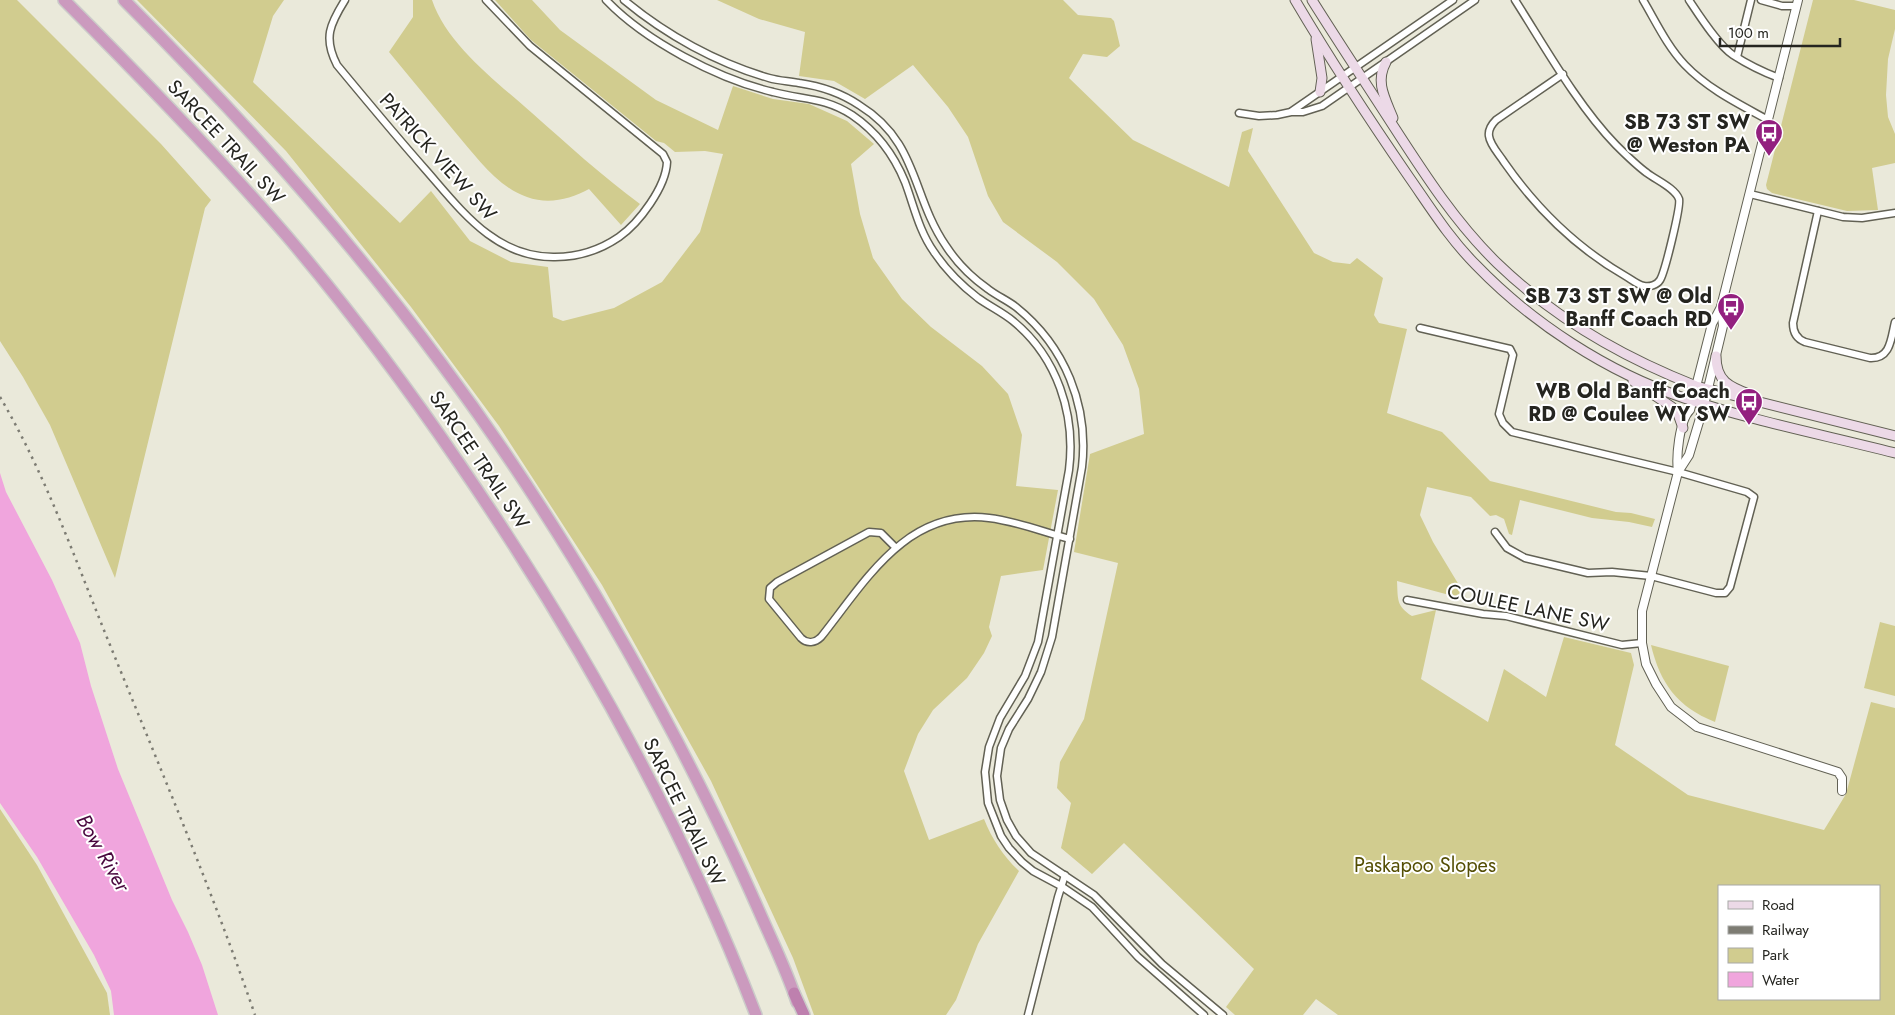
<svg xmlns="http://www.w3.org/2000/svg" width="1895" height="1015" viewBox="0 0 1895 1015" font-family="Jost,sans-serif">
	<style>
		.green { fill: #d1cc8f; fill-rule: evenodd }
		.water { fill: #f0a5dd }
		.lines { fill: none; stroke-linecap: round; stroke-linejoin: round }
		.minor-casing { stroke: #626154; stroke-width: 9 }
		.tertiary-casing { stroke: #626154; stroke-width: 10 }
		.secondary-casing { stroke: #626154; stroke-width: 11 }
		.trunk-casing { stroke: #cbcbc9; stroke-width: 14 }
		.motorway-casing { stroke: #cbcbc9; stroke-width: 14 }
		.minor { stroke: #fff; stroke-width: 6 }
		.tertiary { stroke: #fff; stroke-width: 8 }
		.secondary { stroke: #ecd9e7; stroke-width: 9 }
		.trunk { stroke: #cb9abe; stroke-width: 11 }
		.motorway { stroke: #be80ae; stroke-width: 11 }
		.rail { stroke: #7d7c73; stroke-width: 2.5; stroke-dasharray: 2.5 5; stroke-linecap: butt }
		.labels { text-anchor: middle; dominant-baseline: central; stroke-width: 4; stroke-linejoin: round; paint-order: stroke }
		.poi-label { font-size: 20px; font-weight: bold; fill: #252520; stroke: #fff; text-anchor: end }
		.street-label { font-size: 20px; fill: #252520; stroke: #fff }
		.park-label { font-size: 20px; fill: #544e04; stroke: #fff }
		.water-label { font-size: 21px; font-style: italic; fill: #49073e; stroke: #fff }
	</style>
	<rect width="100%" height="100%" fill="#eae9da"/>
	<g class="green">
		<path d="M0,0h17l144,144 50,56 -6,8 -90,370 -65,-153 -27,-48 -23,-36z"/>
		<path d="M137,0h147l-11,16 -20,66 147,141 31,-32 39,50 41,21 37,5 5,50 10,4 51,-13 48,-26 38,-50 23,-78 -18,-3 -30,1 -11,-9 -8,-2 -125,-101 -36,-40h37l28,30 96,70 62,30 15,-44 40,13 36,5 38,17 27,23 -23,20 9,50 13,44 29,41 29,28 51,39 26,28 14,41 -6,51 42,4 -15,80 -42,6 -12,51 3,9 -8,17 -17,25 -34,32 -15,24 -14,37 25,69 55,-21c8,20 19,37 35,52l-41,73 -22,56 -10,15h-132l-21,-57 -82,-177 -109,-196 -103,-159 -88,-119 -125,-156z"/>
		<path d="M413,0h19c15,45 65,82 100,113 35,31 70,63 108,91l-19,21 -32,-36c-19,10 -40,16 -62,8 -30,-10 -52,-42 -72,-65 -22,-27 -44,-53 -66,-80l24,-35z"/>
		<path d="M717,0h346l15,15 33,3 3,3 6,25 -13,11 -24,-3 -14,24 64,62 96,47 13,-55 11,-4 -5,23 66,102 19,9 17,2 7,-6 26,20 -9,37 5,8 28,6 -20,84 55,19 48,49 126,31 15,1 24,6 -3,8 -23,-5 -37,-4 -72,-18 -8,35 -3,-1 -5,-15 -8,-4 -6,1 -19,-19 -44,-10 -7,28 13,27 35,58 -71,-19c1,18 -1,25 15,35l24,-6 -15,69 67,43 16,-53 42,28 18,-60 67,16 3,12 -19,80 73,50 136,35 22,-36 25,-92 24,6v307h-557l-22,-16 -13,16h-68l-9,-8 28,-38 -130,-126 -32,31 -31,-26 10,-45 -14,-15 3,-26 24,-43 34,-156 -44,-11 16,-98 54,-20 -5,-45 -16,-44 -29,-46 -37,-37 -54,-40 -15,-26 -20,-59 -20,-30 -35,-42 -48,34 -31,-18 -35,-5 6,-44 -46,-13zM1719,886h160v113h-160z"/>
		<path d="M1813,0h41l41,10v19l-7,30 -2,36 2,22 7,17v29l-23,5 6,42 -31,1 -75,-18 -5,-4 -1,-4z"/>
		<path d="M1880,622l15,4v70l-31,-8z"/>
		<path d="M1651,645l78,21 -14,56c-38,-15 -55,-39 -64,-77z"/>
		<path d="M0,809l37,56 70,128 3,22h-110z"/>
	</g>
	<path class="water" d="M0,473l6,19 46,88 28,63 11,43 27,83 54,131 16,32 14,33 16,50h-104l-3,-24 -17,-36 -57,-98 -37,-54z"/>
	<g class="lines">
		<defs>
			<g id="minor">
				<path d="M345,0c-15,24 -22,38 -8,65 29,35 58,70 88,104 36,41 70,89 130,88 23,0 45,-7 64,-20 20,-14 47,-50 48,-75l-4,-8 -133,-108 -44,-46"/>
				<path d="M606,0c39,41 112,79 167,92 30,8 51,5 79,23 25,17 42,40 53,67 9,24 14,49 29,70 12,18 27,33 44,46 11,8 24,14 35,23 44,36 63,93 56,149l-31,172 -13,34 -25,42 -11,29 -4,25 3,31 13,33 8,12 13,14 11,9 28,15 31,21 46,50 66,58"/>
				<path d="M624,0c42,35 93,63 145,78 10,3 20,3 30,5 21,3 42,10 60,22 60,37 52,90 87,141 11,17 25,31 42,43 9,7 19,11 28,18 49,39 73,99 66,160l-30,170 -11,35 -13,27 -19,30 -8,19 -4,28 3,24 7,20 9,16 15,17 63,42 68,69 61,51"/>
				<path d="M1515,0c30,47 63,106 101,145 10,10 20,20 31,28 9,7 28,15 32,26 2,7 -14,73 -19,81 -3,5 -10,7 -16,6 -6,-1 -12,-6 -17,-9 -49,-28 -91,-69 -123,-115 -5,-8 -14,-17 -15,-26 -1,-7 3,-12 7,-16l67,-46"/>
				<path d="M1643,0c13,22 24,46 42,65 23,24 54,39 83,55"/>
				<path d="M1689,0c10,15 29,45 44,55 14,9 30,17 46,23"/>
				<path d="M1761,0l21,6h14"/>
				<path d="M1737,57l14,-57"/>
				<path d="M1292,111l161,-111"/>
				<path d="M1239,113l20,3 18,-1 14,-3h12l19,-6 153,-106"/>
				<path d="M1750,194l93,23 19,1 33,-5"/>
				<path d="M1818,211l-25,112c0,9 4,16 12,19l65,16c21,1 21,-20 25,-36"/>
				<path d="M1420,328l90,21 3,6 -14,59 4,9 9,9 166,40 69,20 7,5 -24,90 -5,6h-9l-65,-17 -39,-4 -24,1 -63,-15 -18,-10 -12,-16"/>
				<path d="M895,547l-14,-14 -12,-1 -92,50 -7,6 -1,11 32,39c6,6 14,5 20,-1 44,-55 85,-129 168,-119 27,3 54,14 81,21"/>
				<path d="M1407,600l76,14 23,2 116,29 20,-2"/>
				<path d="M1028,1015l30,-118 7,-22"/>
			</g>
			<g id="tertiary">
				<path d="M1798,0l-77,307 -9,17 -22,86c-11,11 -14,47 -12,62l-36,139v32l4,21 10,20 15,23 26,20 141,45 4,6v13"/>
				<path d="M1678,472l11,-17 15,-50 19,-79 -2,-19"/>
			</g>
			<g id="secondary">
				<path d="M1295,0c36,61 74,119 114,177 21,30 40,61 67,88 56,58 131,107 208,133 69,23 141,37 211,55"/>
				<path d="M1312,0c27,43 55,85 82,127 31,48 62,96 103,136 57,55 125,94 199,123l199,50"/>
				<path d="M1316,39l6,39 -2,14"/>
				<path d="M1386,62c-11,20 -1,36 7,56"/>
				<path d="M1716,356c0,25 13,31 35,39"/>
				<path d="M1633,381l39,26 6,7 5,14"/>
			</g>
			<g id="trunk">
				<path d="M64,0c76,76 151,153 222,235 62,73 119,149 173,228 118,172 222,357 297,552"/>
				<path d="M124,0c114,114 221,233 317,363 89,119 167,247 236,378 29,56 57,113 82,170 13,30 28,60 38,91"/>
			</g>
			<path id="motorway" d="M794,993l10,22"/>
		</defs>
		<use href="#minor" class="minor-casing"/>
		<use href="#tertiary" class="tertiary-casing"/>
		<use href="#secondary" class="secondary-casing"/>
		<use href="#trunk" class="trunk-casing"/>
		<use href="#motorway" class="motorway-casing"/>
		<use href="#minor" class="minor"/>
		<use href="#tertiary" class="tertiary"/>
		<use href="#secondary" class="secondary"/>
		<use href="#trunk" class="trunk"/>
		<use href="#motorway" class="motorway"/>
		<path class="rail" d="M0,397c46,78 76,165 110,248 50,123 102,245 145,370"/>
	</g>
	<defs>
		<symbol id="bus-pin" viewBox="-11 -11 22 30"><path d="M0 17L-7.5 6A9.5 9.5 0 1 1 7.5 6Z" fill="#93207f" stroke="#fff"/><path d="M-5-6H5V4H4V6H2V4H-2V6H-4V4H-5ZM-3.5-4V0h7V-4ZM-3.5 1.2v1.5H-2V1.2ZM2 1.2v1.5H3.5V1.2Z" fill="#fff"/></symbol>
	</defs>
	<g fill-rule="evenodd">
		<use href="#bus-pin" x="1753" y="117" width="32" height="43"/>
		<use href="#bus-pin" x="1715" y="291" width="32" height="43"/>
		<use href="#bus-pin" x="1733" y="386" width="32" height="43"/>
	</g>
	<g class="labels">
		<g class="poi-label">
			<text x="1750" y="122">SB 73 ST SW<tspan x="1750" dy="23">@ Weston PA</tspan></text>
			<text x="1712" y="296">SB 73 ST SW @ Old<tspan x="1712" dy="23">Banff Coach RD</tspan></text>
			<text x="1730" y="391">WB Old Banff Coach<tspan x="1730" dy="23">RD @ Coulee WY SW</tspan></text>
		</g>
		<g class="street-label">
			<text transform="translate(226 142) rotate(47)">SARCEE TRAIL SW</text>
			<text transform="translate(438 157) rotate(48)">PATRICK VIEW SW</text>
			<text transform="translate(479 460) rotate(56)">SARCEE TRAIL SW</text>
			<text transform="translate(1528 608) rotate(12)">COULEE LANE SW</text>
			<text transform="translate(684 812) rotate(64)">SARCEE TRAIL SW</text>
		</g>
		<g class="park-label">
			<text x="1425" y="865">Paskapoo Slopes</text>
		</g>
		<g class="water-label">
			<text transform="translate(103 853) rotate(60)">Bow River</text>
		</g>
	</g>
	<rect x="1718" y="885" width="162" height="115" fill="#ffffff" stroke="#a8a8a6"/>
	<rect x="1728" y="901" width="25" height="8" fill="#ecd9e7" stroke="#a8a8a6"/>
	<text x="1762" y="910" font-size="15" fill="#252520">Road</text>
	<rect x="1728" y="926" width="25" height="8" fill="#7d7c73" stroke="#a8a8a6"/>
	<text x="1762" y="935" font-size="15" fill="#252520">Railway</text>
	<rect x="1728" y="948" width="25" height="15" fill="#d1cc8f" stroke="#a8a8a6"/>
	<text x="1762" y="960" font-size="15" fill="#252520">Park</text>
	<rect x="1728" y="972" width="25" height="15" fill="#f0a5dd" stroke="#a8a8a6"/>
	<text x="1762" y="985" font-size="15" fill="#252520">Water</text>
	<path d="M1720 38v8h120v-8" fill="none" stroke="#252520" stroke-width="2.5"/>
	<text x="1728" y="38" font-size="15" fill="#252520" stroke="#ffffff" stroke-width="4" paint-order="stroke">100 m</text>
</svg>
